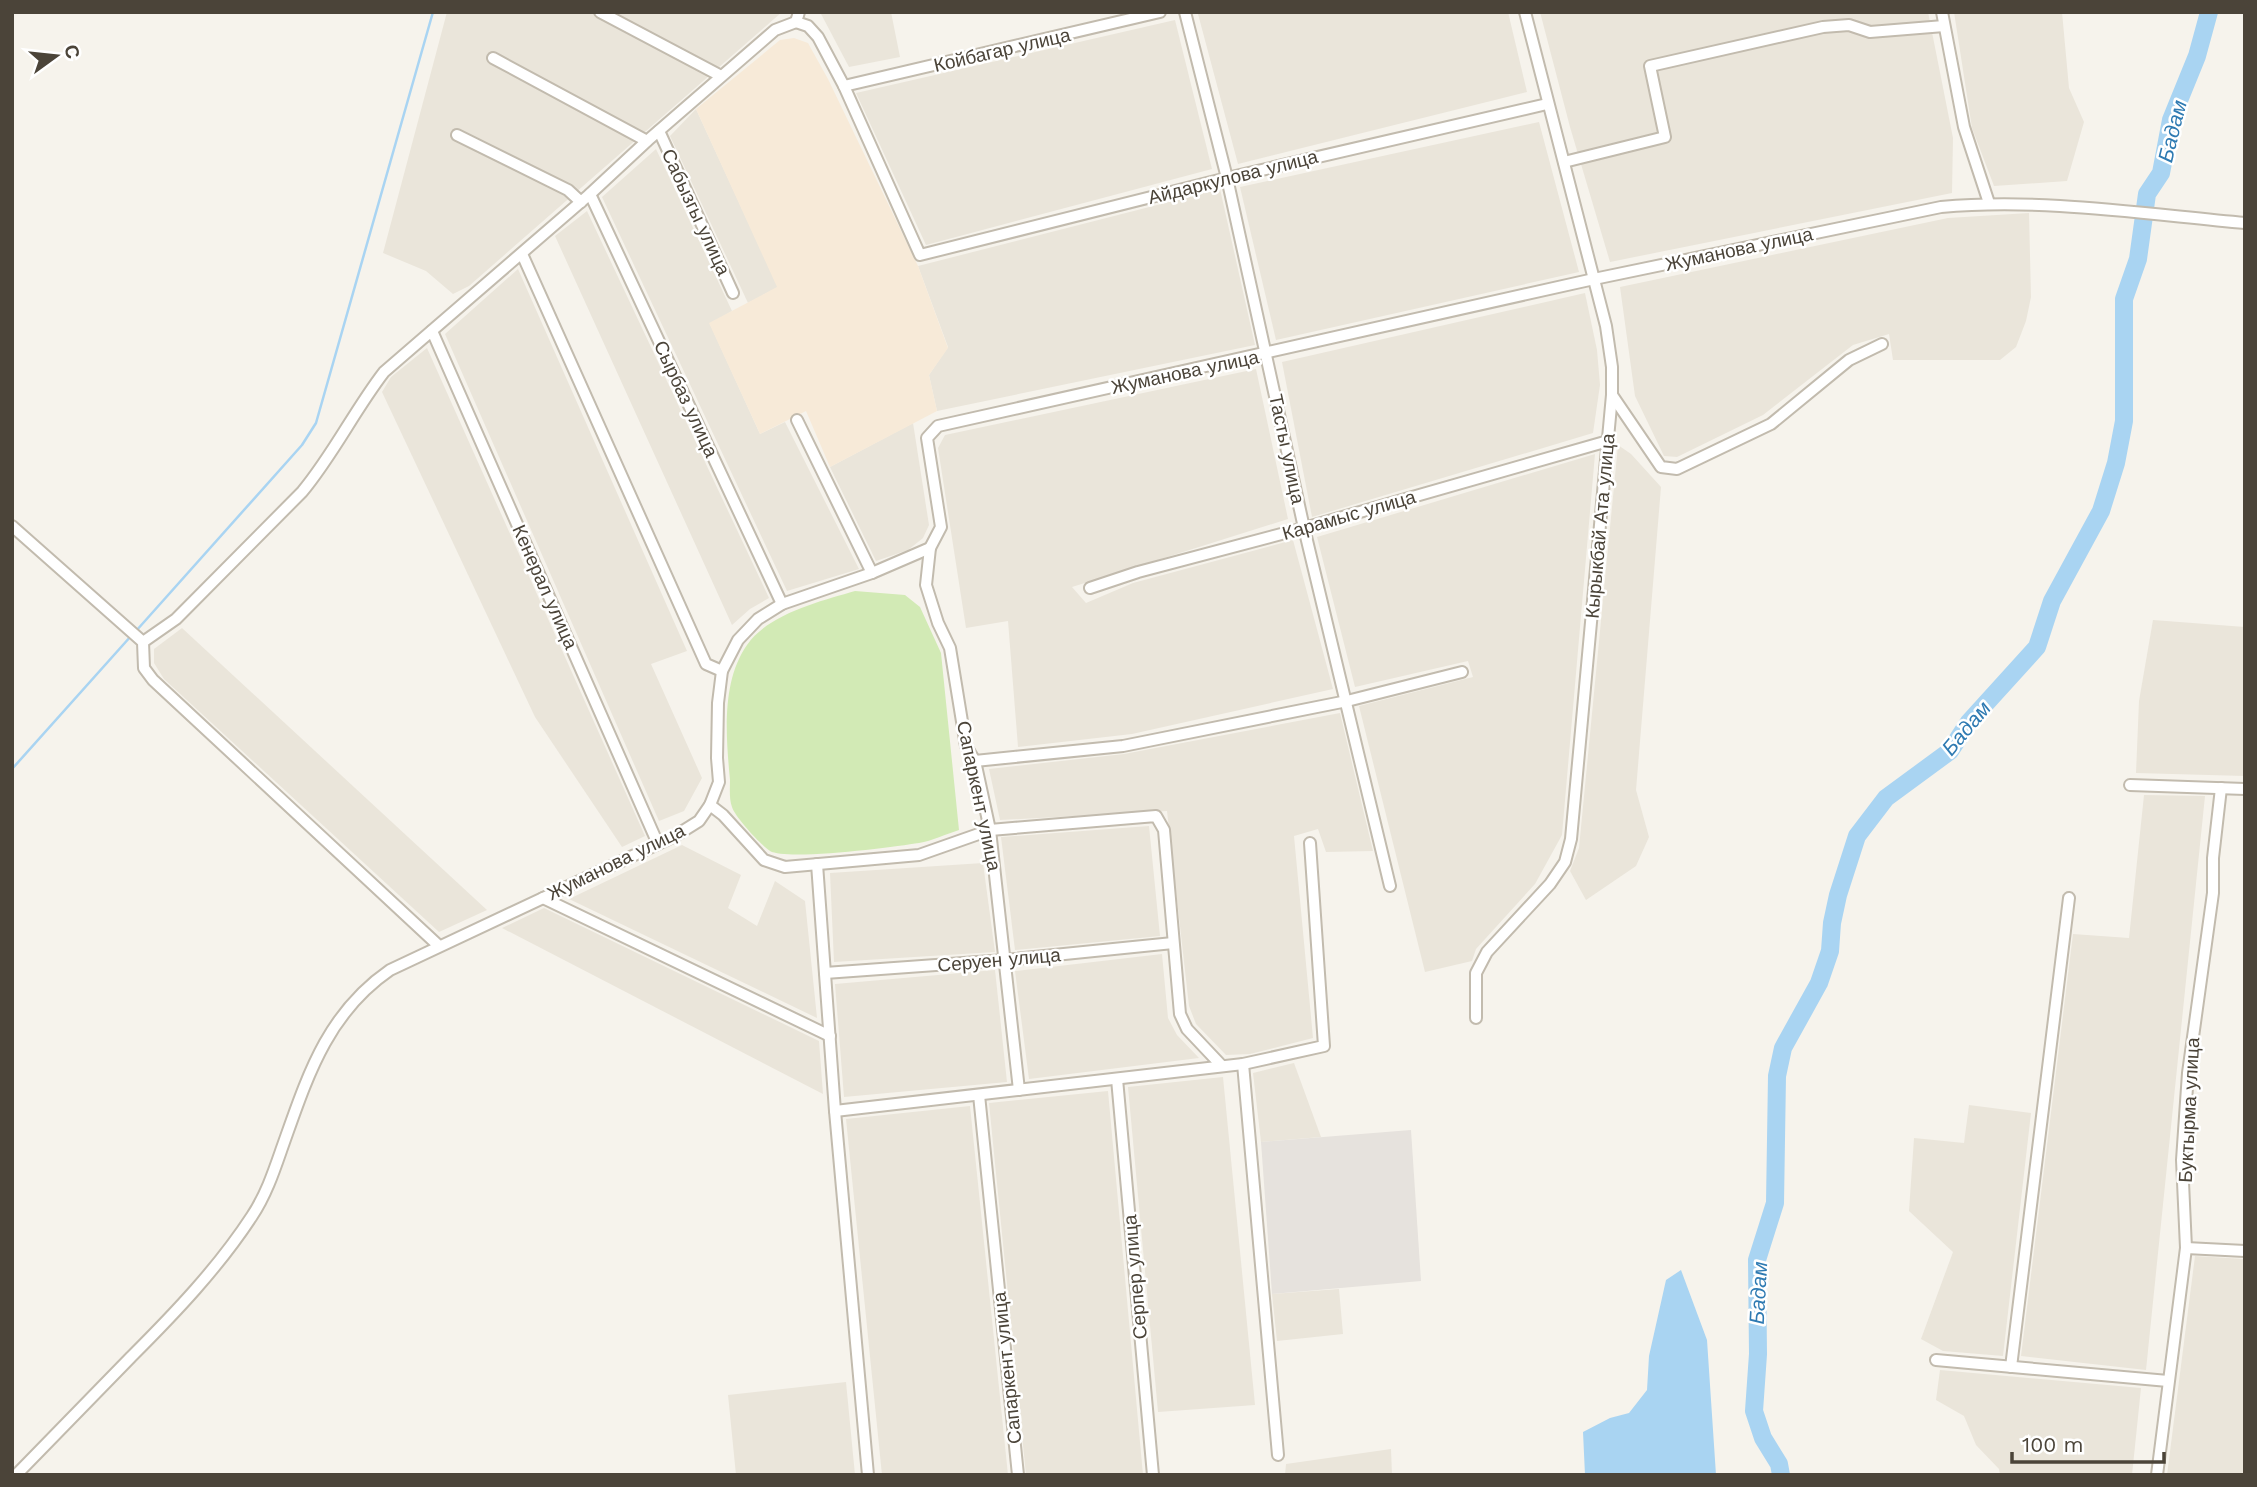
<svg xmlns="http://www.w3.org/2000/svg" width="2257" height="1487" viewBox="0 0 2257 1487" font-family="'Work Sans',sans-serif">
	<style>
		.residential { fill: #eae5da }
		.commercial { fill: #f7ead8 }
		.industrial { fill: #e6e2dd }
		.green { fill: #d2eab5 }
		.water { fill: #a9d4f2 }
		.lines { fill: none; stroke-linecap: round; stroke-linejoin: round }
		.stream { stroke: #a9d4f2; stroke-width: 2.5 }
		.river { stroke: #a9d4f2; stroke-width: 18 }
		.minor-casing { stroke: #c2bbae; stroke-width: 14 }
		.minor { stroke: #fff; stroke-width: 10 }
		.labels { text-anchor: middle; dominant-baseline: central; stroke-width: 5; stroke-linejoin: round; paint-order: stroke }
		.street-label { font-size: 19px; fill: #4b4439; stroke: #fff }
		.water-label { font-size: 21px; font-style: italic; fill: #2e7ab2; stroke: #fff }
	</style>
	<rect width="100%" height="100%" fill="#f6f3ec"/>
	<g class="residential">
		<path d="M447,12h335l-313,274 -16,8 -27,-23 -43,-18z"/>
		<path d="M820,12h71l9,45 -51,10z"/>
		<path d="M1203,12h305l19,80 -289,72 -40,-150z"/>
		<path d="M1540,12h388l25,126 -1,55 -342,69 -40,-135z"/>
		<path d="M1954,12h108l7,76 15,34 -17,59 -73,5 -22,-58z"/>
		<path d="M1175,20l37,149 -286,76 -70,-152z"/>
		<path d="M696,109l82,178 -30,16 -78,-167z"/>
		<path d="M1539,122l40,150 -303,68 -36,-153z"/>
		<path d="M656,149l76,162 -22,13 50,110 25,-12 74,147 -72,22 -185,-394z"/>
		<path d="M1220,189l35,156 -318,66 -8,-36 19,-28 -30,-81z"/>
		<path d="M587,211l182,387 -19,11 -18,16 -177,-389z"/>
		<path d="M2029,213l2,84 -5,24 -10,26 -16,13h-107l-4,-26 -36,11 -90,70 -86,42 -13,-1 -29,-60 -15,-109 328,-69z"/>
		<path d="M518,269l169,382 -36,13 51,114 -18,33 -25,10 -214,-487z"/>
		<path d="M1585,293l12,57 3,35 -7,48 -281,84 -30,-155z"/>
		<path d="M427,348l218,488 -23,11 -87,-130 -153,-325 9,-15z"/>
		<path d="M1256,369l32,150 -216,68 14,16 47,-20 160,-43 40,149 -201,45 -114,13 -10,-126 -42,7 -28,-180 7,-13z"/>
		<path d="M913,423l16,102 -6,13 -15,12 -32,11 -46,-94z"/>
		<path d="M1618,445l13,9 30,33 -25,303 13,47 -13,29 -50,34 -16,-29 9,-23z"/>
		<path d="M1595,454l-33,381 -27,49 -59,65 -4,12 -47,11 -66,-266 114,-29 -5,-16 -113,26 -38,-150z"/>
		<path d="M2153,620l92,7v149l-109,-3 3,-72z"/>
		<path d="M182,628l305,282 -48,22 -275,-253 -10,-16v-14z"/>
		<path d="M1340,713l33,138 -47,1 -8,-23 -24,7 19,202 -63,16 -24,1 -30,-31 -7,-18 -22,-195 -167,9 -11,-51 135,-15z"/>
		<path d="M2144,795l61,1 -59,574 -125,-14 52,-422 56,4z"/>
		<path d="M1149,826l11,110 -145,14 -14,-113z"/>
		<path d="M682,845l59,30 -13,33 29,18 18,-45 30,20 12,117 -248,-119z"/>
		<path d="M983,863l12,89 -161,10 -4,-89z"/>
		<path d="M544,908l275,133 4,53 -321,-166z"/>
		<path d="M1162,954l6,64 9,17 22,23 -170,21 -14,-108z"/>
		<path d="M995,970l12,112 -163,15 -9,-113z"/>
		<path d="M1294,1063l27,74 -60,5 -8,-69z"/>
		<path d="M1223,1077l32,328 -97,7 -30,-325z"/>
		<path d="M1108,1091l35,384h-117l-37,-372z"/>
		<path d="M1969,1105l62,8 -28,243 -60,-5 -22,-12 32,-87 -44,-41 5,-73 50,5z"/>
		<path d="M970,1106l38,369h-126l-36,-356z"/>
		<path d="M2195,1256l50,3v216h-78z"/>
		<path d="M1339,1289l4,45 -66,7 -5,-47z"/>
		<path d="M1940,1370l201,18 -9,87h-132l-1,-6 -23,-24 -12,-29 -28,-16z"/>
		<path d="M846,1382l9,93h-119l-8,-80z"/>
		<path d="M1391,1449l1,26h-107l1,-11z"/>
	</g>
	<path class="commercial" d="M794,38l14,5 20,36 90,187 30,82 -19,27 8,36 -107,56 -24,-56 -46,23 -51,-111 68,-36 -81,-178 84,-69z"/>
	<path class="industrial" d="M1411,1130l10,151 -149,13 -11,-152z"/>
	<path class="green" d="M855,591l50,4 15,12 21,46 18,177c-13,4 -27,11 -40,13 -25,4 -132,18 -149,8 -9,-6 -35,-34 -38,-44 -3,-8 -2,-19 -2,-27 -4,-43 -9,-98 17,-135 21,-31 74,-44 108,-54z"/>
	<path class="water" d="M1681,1270l26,70 9,135h-131l-2,-43 27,-14 19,-5 18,-23 2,-34 17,-76z"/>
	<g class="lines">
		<g class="stream">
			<path d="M136,631l166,-186 14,-22 117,-411"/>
			<path d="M12,769l119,-133"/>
		</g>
		<path class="river" d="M1781,1475l-2,-11 -16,-26 -9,-27 4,-57 -1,-94 18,-57 2,-127 6,-28 36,-65 11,-32 2,-28 6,-28 19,-59 29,-38 64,-47 19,-29 68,-75 15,-46 49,-90 15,-48 8,-42v-122l14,-40 9,-65 14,-21 10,-53 26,-64 12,-44"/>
		<defs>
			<g id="minor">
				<path d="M600,12l121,64"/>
				<path d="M799,12l-3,10 12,4 10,11 26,49 76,169 307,-77 320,-74"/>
				<path d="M1185,12l42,166 77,350 86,358"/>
				<path d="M1942,12l22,115 25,76"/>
				<path d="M493,58l154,83"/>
				<path d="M844,86l316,-74"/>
				<path d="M659,131l74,162"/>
				<path d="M457,135l111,55 13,12"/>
				<path d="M1564,162l101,-25 -15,-71 173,-39 26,-2 21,7 74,-6"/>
				<path d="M590,194l192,410"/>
				<path d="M522,254l184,410 16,7"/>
				<path d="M432,331l226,513"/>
				<path d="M1612,395l49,72 16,2 94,-45 78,-64 33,-16"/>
				<path d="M797,420l75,153"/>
				<path d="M12,526l131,116 1,26 9,12 286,266"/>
				<path d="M930,548l-4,37 12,38 12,25 16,98 9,15 15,69 29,260"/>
				<path d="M1090,588l48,-16 166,-44 304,-87"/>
				<path d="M143,642l33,-23 126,-127c31,-37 52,-81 82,-120l206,-178 57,-53 128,-111 21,-8"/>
				<path d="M975,761l148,-15 224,-45 115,-29"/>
				<path d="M2130,785l115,4"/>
				<path d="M710,805l13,10 41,45 21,7 134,-12 71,-25 166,-14 8,14 16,184 7,15 34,36"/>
				<path d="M817,864l18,247 33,364"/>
				<path d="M543,898l287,138"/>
				<path d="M825,973l180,-13 168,-17"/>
				<path d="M1476,1018v-45l11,-21 63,-68 15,-22 6,-23 41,-444v-28l-6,-41 -81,-314"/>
				<path d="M1243,1064l35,391"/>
				<path d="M1117,1079l36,396"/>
				<path d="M979,1095l39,380"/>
				<path d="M835,1111l408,-47 81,-18 -14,-203"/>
				<path d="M2186,1248l59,3"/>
				<path d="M1936,1360l232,21"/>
				<path d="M2011,1367l58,-469"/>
				<path d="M16,1475c39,-40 77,-79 115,-118 44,-44 87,-89 121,-141 14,-21 22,-45 30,-68 25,-70 44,-134 108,-178l285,-134 24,-15 11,-16 9,-23 -2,-24 1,-55 4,-32 16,-31 20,-21 24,-15 90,-31 58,-25 11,-21 -14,-89 11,-12 656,-147 347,-72c101,-9 203,7 304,16"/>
				<path d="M2157,1475l29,-227 -4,-88 6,-87 25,-180v-35l8,-70"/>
			</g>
		</defs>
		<use href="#minor" class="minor-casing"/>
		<use href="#minor" class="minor"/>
	</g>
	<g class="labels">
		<g class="street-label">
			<text transform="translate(1002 50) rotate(-13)">Койбагар улица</text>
			<text transform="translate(1233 177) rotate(-14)">Айдаркулова улица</text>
			<text transform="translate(696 212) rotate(65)">Сабызгы улица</text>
			<text transform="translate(1739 249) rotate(-12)">Жуманова улица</text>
			<text transform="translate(1185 372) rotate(-12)">Жуманова улица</text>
			<text transform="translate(686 399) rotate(65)">Сырбаз улица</text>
			<text transform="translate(1287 449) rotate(78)">Тасты улица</text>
			<text transform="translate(1349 515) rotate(-16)">Карамыс улица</text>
			<text transform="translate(1600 526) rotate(-85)">Кырыкбай Ата улица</text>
			<text transform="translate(545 587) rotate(66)">Кенерал улица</text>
			<text transform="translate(979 796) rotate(78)">Сапаркент улица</text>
			<text transform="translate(616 862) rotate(-26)">Жуманова улица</text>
			<text transform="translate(999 960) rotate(-5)">Серуен улица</text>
			<text transform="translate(2189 1110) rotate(-87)">Буктырма улица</text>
			<text transform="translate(1135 1277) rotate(-95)">Серпер улица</text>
			<text transform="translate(1007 1368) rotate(-96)">Сапаркент улица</text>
		</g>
		<g class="water-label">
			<text transform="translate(2172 131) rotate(-76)">Бадам</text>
			<text transform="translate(1966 728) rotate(-50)">Бадам</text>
			<text transform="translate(1758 1293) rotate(-87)">Бадам</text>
		</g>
	</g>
	<rect width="2257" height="1487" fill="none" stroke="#4b4439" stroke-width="28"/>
	<g transform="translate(56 56) rotate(75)" stroke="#ffffff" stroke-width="5" paint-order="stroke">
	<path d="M0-5L12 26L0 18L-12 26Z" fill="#4b4439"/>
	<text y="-10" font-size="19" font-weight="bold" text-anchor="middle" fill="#4b4439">С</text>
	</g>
	<path d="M2012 1452v10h152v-10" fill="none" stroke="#4b4439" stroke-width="3.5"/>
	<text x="2022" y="1452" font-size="21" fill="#4b4439" stroke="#ffffff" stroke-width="5" paint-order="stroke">100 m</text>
</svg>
